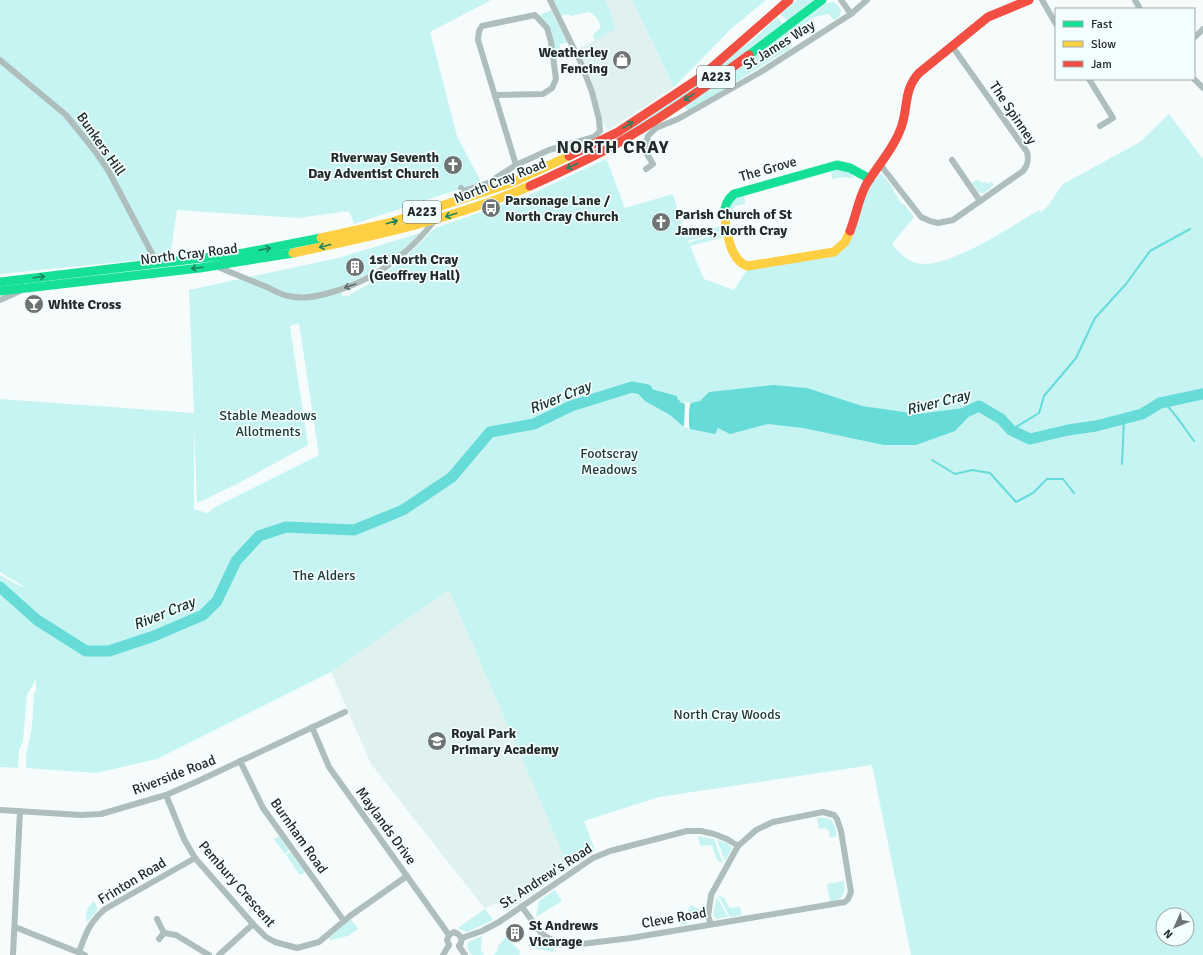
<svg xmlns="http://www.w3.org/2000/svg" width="1203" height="955" viewBox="0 0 1203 955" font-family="Signika,sans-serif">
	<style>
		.built { fill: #e0f2f0 }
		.green { fill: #c6f4f2; fill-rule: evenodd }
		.water { fill: #66dbd7 }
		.pier { fill: #f5fcfb }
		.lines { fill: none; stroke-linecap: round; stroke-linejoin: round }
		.stream { stroke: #66dbd7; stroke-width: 2 }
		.river { stroke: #66dbd7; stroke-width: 11 }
		.street { stroke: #adbebd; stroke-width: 6 }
		.fast { stroke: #16e098; stroke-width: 9 }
		.slow { stroke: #ffcf43; stroke-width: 9 }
		.jam { stroke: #f24e42; stroke-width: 9 }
		.oneway { stroke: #1d8561 }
		.oneway2 { stroke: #626d6c }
		.labels { text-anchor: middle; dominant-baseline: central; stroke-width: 3.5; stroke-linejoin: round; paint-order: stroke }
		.shield { fill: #f2fffe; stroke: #626a6a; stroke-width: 1 }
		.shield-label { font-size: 13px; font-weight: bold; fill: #242a2a }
		.street-label { font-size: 14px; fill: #242a2a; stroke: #f2fffe }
		.poi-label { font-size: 14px; font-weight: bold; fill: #242a2a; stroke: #f2fffe; text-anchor: start }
		.park-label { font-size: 14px; fill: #213a39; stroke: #f2fffe }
		.water-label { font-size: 15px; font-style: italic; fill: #18312f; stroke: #f2fffe }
		.district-label { font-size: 18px; font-weight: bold; letter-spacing: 1px; fill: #242a2a; stroke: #f2fffe }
	</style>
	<rect width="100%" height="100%" fill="#f5fcfb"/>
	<g class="built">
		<path d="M606,0h26l42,87 -66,43 -5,-7 -15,-52 -9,-23 37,-19z"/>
		<path d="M449,590l120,278 -64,44 -8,-10 -12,7 -114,-145 -40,-92z"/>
	</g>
	<g class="green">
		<path d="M0,0h491l-61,32 27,104 24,46 -127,42 -5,-13 -51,7 -121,-8 -7,47 -170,17z"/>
		<path d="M551,0h55l10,29 -21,11 -2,-5 7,-7c0,-9 -4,-11 -11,-16l-19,4 -1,-2 -10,2z"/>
		<path d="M632,0h134l-33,27 -59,60z"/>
		<path d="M797,0h18l-28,21 -7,-7z"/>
		<path d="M834,2l4,3 3,5 -1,6 -6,4 -5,-6 -14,3 -31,20 7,11 -101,62 -4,-1 -2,-3 143,-103z"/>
		<path d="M551,10l17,33 -8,1v5l-7,1 -4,-17 -11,-17z"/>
		<path d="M777,17l6,7 -110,81 -56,34 137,-100z"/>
		<path d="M1169,114l34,45v796h-292l-39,-190 -213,32 -75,24 11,29 -26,18 -120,-278 -118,82 -174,87 -61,14 -70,-5v-12l6,-29 2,-35h2v-13l-9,16 -4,46 -4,9 -1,18 -18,-1v-192l14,8 14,6 -28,-17v-173l194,14 -5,-123 149,-32 82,-25c-12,12 -25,28 -43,33l-3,5 -33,16 1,9h6l29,-17 3,2 2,-1 -1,-5 20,-13 34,-34 92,-32 79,-37 2,4 17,45 48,-14 12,41 38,-9v5l-35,10 1,3 1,-2 34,-9 1,4 -35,9 14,33 30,11 13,-20 89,-15c21,-13 17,-31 24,-52 3,-8 8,-15 12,-22h3l4,-7 4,1 11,14 -1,1 9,14h2l10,13 -22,27c6,8 12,14 21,18 30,12 100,-37 126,-52l2,2 6,-5 16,-23 77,-42zM299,323l20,132 -106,53 -1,2 -5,3 -13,-4v-82l3,76 40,-19 71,-39 -18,-119zM1163,915h24v24h-24z"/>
		<path d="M836,170c8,-1 15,1 18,8l-11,-1 -11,2 -1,-8z"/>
		<path d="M976,180h3l2,3 6,-1 1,2 4,-2 2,3 -10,8h-5l-7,-10z"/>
		<path d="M744,195l1,9 -10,2 -2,3 1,5 -5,1c-2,-12 5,-17 15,-20z"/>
		<path d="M817,818c16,-2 17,4 20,18l-7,2 -1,-7 -4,-3 -6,1z"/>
		<path d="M279,836l10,14 -4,4 -11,-15z"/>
		<path d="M698,836l16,3 9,24 -6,-3 -5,-15 -12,1z"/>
		<path d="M717,840l10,3 5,5 -7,13z"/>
		<path d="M290,852l15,20 -5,3 -14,-20z"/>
		<path d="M844,881c2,12 -1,19 -14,21l-3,-18z"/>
		<path d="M555,890l7,11 -26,16 3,-16z"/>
		<path d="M718,895l6,3 6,10 10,-1 2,8 -12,2z"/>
		<path d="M717,897l11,20 -11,2 -4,-3z"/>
		<path d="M94,901l4,8 -11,13 -1,-1c0,-9 1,-14 8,-20z"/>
		<path d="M691,905l13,7 -19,12 -5,1z"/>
		<path d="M485,909l8,11 -26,12 -9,-4z"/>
		<path d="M351,919l7,10 -10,7 -18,4 -1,-2z"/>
		<path d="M482,936l-1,15 3,4h-12c-10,-14 -3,-13 10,-19z"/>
		<path d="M506,937l15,15 -2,3h-26l4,-3 1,-6z"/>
		<path d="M528,944h21l6,3 -2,5 -20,-4 -5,-3z"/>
	</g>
	<path class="water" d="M773,385l34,3 55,18 56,8 61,-8 -24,25 -39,14h-32l-81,-17 -35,-4 -38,10 -12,-6 -3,6 -25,-5 -2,-4h-3l-1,2 -14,-12 -25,-14 -13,-14 8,-1 37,10 1,4h2l-1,2 10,3 2,-2 9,-2 9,-9z"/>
	<path class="pier" d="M684,402l7,1 -1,2 -1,7v14l1,3 -4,-2 -3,1 1,-3 1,-20z"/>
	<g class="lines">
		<g class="stream">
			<path d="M1164,403c12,10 20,25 30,38"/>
			<path d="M1011,430l28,-17 5,-17 32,-38 19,-40 31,-34 24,-33 40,-22"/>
			<path d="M932,460l23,14 17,-4 18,3 26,29 17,-9 14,-14h16l11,14"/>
			<path d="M1122,464l2,-45"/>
		</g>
		<g class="river">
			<path d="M966,412l13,-6 22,13 10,11 19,9 38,-9 28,-4 46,-12 18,-11 43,-9"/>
			<path d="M0,587l37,33 49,31h23l45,-15 49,-21 14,-14 19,-40 23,-25 27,-9 68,3 49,-20 49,-33 38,-45 44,-8 37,-18 61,-19 15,3"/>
		</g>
		<g class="street">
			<path d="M841,0l10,14"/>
			<path d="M1042,0l14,24"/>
			<path d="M1135,0l5,9"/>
			<path d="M1194,38l9,-9"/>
			<path d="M0,60l66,55 29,36 13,19 49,93"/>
			<path d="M1089,79l24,39 -13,8"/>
			<path d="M1194,79l9,9"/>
			<path d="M495,95l48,-1 9,-6 4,-9 -5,-37 -4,-14 -12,-13 -53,11 -3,5 -1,9 38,125 9,12"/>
			<path d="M952,160l28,41"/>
			<path d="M879,163l42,54 9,4 8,2 15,-3 70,-49c5,-6 6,-11 4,-19l-75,-106"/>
			<path d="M646,169l7,-5 -6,-10 -1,-10 2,-8 8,-8 22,-9 81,-46 92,-59 16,-14"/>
			<path d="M461,188l2,3 25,-8 28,-18 33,-15 45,-13 6,-6 -1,-12 -7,-27 -11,-29 -31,-63"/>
			<path d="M218,267c17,7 34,14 51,21 6,3 13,7 20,8 11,3 25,1 36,-2 45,-11 82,-38 110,-74"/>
			<path d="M0,300l20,-9"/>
			<path d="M312,727l17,40 120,168"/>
			<path d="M240,761l23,47 81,113"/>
			<path d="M166,795l18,44 11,19 58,66 13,13 9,5 22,6 22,-6 31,-26 57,-40"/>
			<path d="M0,810l81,5 20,-1 65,-19 30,-13 149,-70"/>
			<path d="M522,907l20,27 10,6 10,4 11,1 58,-7 214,-36 3,-3 3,-7 -10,-61 -4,-12 -3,-4 -11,-3 -50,10 -17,8 -18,16 -27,49 -3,21 3,8"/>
			<path d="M157,919l7,14 12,2 33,20"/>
			<path d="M15,927l70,28"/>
			<path d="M462,938l20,-7 17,-9 94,-64 17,-7 77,-20h14l13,3 13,5 11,7"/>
			<path d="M159,939l5,-6"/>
			<path d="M449,945l-2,-5 2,-5 5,-3c7,3 10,8 5,14"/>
			<path d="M459,946l6,9"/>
			<path d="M79,952c7,-19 10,-29 26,-43l90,-51"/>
			<path d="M13,955l7,-144"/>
			<path d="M219,955l34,-31"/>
			<path d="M443,955l6,-10"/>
		</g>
		<g class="fast">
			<path d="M749,55l73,-55"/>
			<path d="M725,219c-2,-11 1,-18 9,-25l103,-29 13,3 20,11"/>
			<path d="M0,282l244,-29 77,-15"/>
			<path d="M0,291l200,-23 93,-15"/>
		</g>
		<g class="slow">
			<path d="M725,219c2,15 6,43 23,47l86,-14 11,-10 5,-11"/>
			<path d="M321,238l68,-15 122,-40 58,-27"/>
			<path d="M293,253c80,-17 161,-34 237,-67"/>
		</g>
		<g class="jam">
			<path d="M569,156l49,-24 83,-55 88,-77"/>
			<path d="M530,186c26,-12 53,-24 79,-38 49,-27 95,-60 140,-93"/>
			<path d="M850,231c6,-15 8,-31 16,-46 12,-20 29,-38 36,-60 6,-19 2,-36 17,-52l69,-56 41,-17"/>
		</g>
	</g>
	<defs><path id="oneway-shaft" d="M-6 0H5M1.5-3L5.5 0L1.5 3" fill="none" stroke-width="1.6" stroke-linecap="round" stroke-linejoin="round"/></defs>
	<g class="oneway">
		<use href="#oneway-shaft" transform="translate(689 97) rotate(145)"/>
		<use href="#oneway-shaft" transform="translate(628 125) rotate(-32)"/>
		<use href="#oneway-shaft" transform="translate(572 166) rotate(155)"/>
		<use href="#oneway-shaft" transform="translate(451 215) rotate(162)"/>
		<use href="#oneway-shaft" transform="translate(392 222) rotate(-16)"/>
		<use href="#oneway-shaft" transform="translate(325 246) rotate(166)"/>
		<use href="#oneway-shaft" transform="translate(265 249) rotate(-11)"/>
		<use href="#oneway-shaft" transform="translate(197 268) rotate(173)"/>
		<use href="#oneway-shaft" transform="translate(39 277) rotate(-7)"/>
	</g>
	<use class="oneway2" href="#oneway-shaft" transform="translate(350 286) rotate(161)"/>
	<defs>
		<symbol id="shop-disc" viewBox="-11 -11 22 22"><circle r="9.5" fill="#6d7473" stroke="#f2fffe"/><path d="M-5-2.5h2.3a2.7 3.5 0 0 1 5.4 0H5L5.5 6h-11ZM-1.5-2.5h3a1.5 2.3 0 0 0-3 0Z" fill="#fff"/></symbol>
		<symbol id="church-disc" viewBox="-11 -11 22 22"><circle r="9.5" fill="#6d7473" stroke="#f2fffe"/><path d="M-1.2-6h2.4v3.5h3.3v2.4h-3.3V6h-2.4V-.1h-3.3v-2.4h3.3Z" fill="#fff"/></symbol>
		<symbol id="bus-disc" viewBox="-11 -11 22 22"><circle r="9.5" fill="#6d7473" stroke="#f2fffe"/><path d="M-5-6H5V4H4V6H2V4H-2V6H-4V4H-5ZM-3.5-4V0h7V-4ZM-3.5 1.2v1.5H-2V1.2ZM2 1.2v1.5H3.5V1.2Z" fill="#fff"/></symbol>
		<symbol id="building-disc" viewBox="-11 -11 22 22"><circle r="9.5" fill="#6d7473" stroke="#f2fffe"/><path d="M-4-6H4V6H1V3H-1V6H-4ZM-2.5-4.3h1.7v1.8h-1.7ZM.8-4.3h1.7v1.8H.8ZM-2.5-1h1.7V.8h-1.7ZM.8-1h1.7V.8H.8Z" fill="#fff"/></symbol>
		<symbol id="bar-disc" viewBox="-11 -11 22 22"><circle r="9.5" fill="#6d7473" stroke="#f2fffe"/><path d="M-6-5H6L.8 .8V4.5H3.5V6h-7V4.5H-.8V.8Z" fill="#fff"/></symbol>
		<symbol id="school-disc" viewBox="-11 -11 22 22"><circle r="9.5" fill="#6d7473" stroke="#f2fffe"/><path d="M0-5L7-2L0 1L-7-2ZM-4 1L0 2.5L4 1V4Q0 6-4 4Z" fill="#fff"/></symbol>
	</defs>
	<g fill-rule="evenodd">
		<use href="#shop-disc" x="611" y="49" width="22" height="22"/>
		<use href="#church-disc" x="442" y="154" width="22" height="22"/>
		<use href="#bus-disc" x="480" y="197" width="22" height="22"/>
		<use href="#church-disc" x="650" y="211" width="22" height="22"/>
		<use href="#building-disc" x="344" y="256" width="22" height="22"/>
		<use href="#bar-disc" x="23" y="293" width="22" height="22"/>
		<use href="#school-disc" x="426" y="730" width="22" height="22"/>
		<use href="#building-disc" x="504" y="922" width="22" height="22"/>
	</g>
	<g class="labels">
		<g class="shield">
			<rect x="697" y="66" width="38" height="22" rx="3"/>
			<rect x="403" y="201" width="38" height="22" rx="3"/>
		</g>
		<g class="shield-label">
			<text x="716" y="77">A223</text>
			<text x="422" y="212">A223</text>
		</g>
		<g class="street-label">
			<text transform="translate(779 45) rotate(-32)">St James Way</text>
			<text transform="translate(1013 113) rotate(56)">The Spinney</text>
			<text transform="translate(101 144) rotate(55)">Bunkers Hill</text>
			<text transform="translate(768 169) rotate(-16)">The Grove</text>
			<text transform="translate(500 181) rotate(-22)">North Cray Road</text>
			<text transform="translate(189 254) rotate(-7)">North Cray Road</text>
			<text transform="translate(174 775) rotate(-21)">Riverside Road</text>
			<text transform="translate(386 826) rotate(54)">Maylands Drive</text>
			<text transform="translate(299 836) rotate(55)">Burnham Road</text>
			<text transform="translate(546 876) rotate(-33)">St. Andrew's Road</text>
			<text transform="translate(132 881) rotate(-31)">Frinton Road</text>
			<text transform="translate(237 884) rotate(49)">Pembury Crescent</text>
			<text transform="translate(674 918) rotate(-10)">Cleve Road</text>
		</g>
		<g class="poi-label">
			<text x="608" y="52" text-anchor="end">Weatherley<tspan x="608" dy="16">Fencing</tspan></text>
			<text x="439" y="157" text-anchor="end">Riverway Seventh<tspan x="439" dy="16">Day Adventist Church</tspan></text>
			<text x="505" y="200">Parsonage Lane /<tspan x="505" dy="16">North Cray Church</tspan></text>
			<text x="675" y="214">Parish Church of St<tspan x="675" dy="16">James, North Cray</tspan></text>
			<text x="369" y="259">1st North Cray<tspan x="369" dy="16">(Geoffrey Hall)</tspan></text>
			<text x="48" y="304">White Cross</text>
			<text x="451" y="733">Royal Park<tspan x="451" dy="16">Primary Academy</tspan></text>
			<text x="529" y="925">St Andrews<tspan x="529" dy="16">Vicarage</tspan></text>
		</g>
		<g class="park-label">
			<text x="268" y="415">Stable Meadows<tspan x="268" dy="16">Allotments</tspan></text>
			<text x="609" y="453">Footscray<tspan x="609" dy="16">Meadows</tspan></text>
			<text x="324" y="575">The Alders</text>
			<text x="727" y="714">North Cray Woods</text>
		</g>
		<g class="water-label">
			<text transform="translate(560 397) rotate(-22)">River Cray</text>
			<text transform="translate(938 402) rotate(-14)">River Cray</text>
			<text transform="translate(164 613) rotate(-22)">River Cray</text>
		</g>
		<g class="district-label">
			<text x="613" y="147">NORTH CRAY</text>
		</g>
	</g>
	<rect x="1055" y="8" width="140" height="72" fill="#f2fffe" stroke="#a0aaa9"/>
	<rect x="1063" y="21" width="20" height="6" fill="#16e098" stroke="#a0aaa9"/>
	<text x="1091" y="28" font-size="12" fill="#242a2a">Fast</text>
	<rect x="1063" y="41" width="20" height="6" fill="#ffcf43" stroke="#a0aaa9"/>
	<text x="1091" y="48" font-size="12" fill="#242a2a">Slow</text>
	<rect x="1063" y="61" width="20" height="6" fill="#f24e42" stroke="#a0aaa9"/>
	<text x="1091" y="68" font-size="12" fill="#242a2a">Jam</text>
	<g transform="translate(1175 927) rotate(225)"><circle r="19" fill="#f2fffe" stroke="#a0aaa9"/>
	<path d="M0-3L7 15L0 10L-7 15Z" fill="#6d7473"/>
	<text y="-6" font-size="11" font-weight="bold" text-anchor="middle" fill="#242a2a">N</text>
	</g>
</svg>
